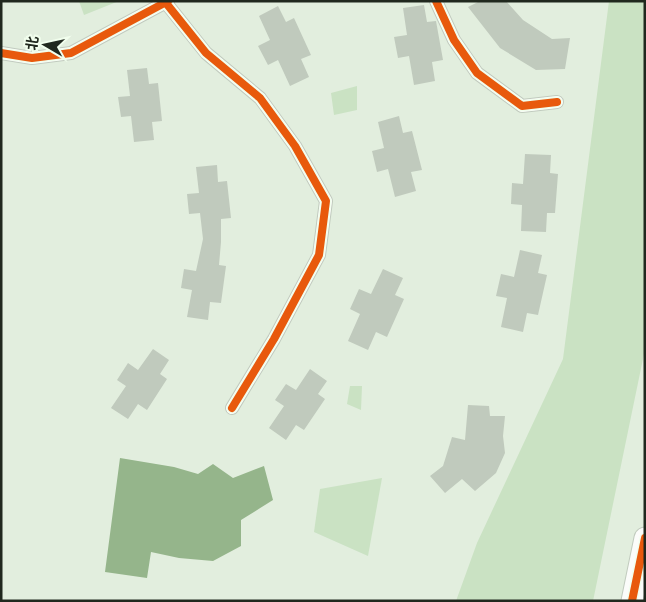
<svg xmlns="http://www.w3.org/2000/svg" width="646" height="602" viewBox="0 0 646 602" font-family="Karla,'Noto Sans SC',sans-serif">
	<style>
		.green { fill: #cae2c3 }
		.water { fill: #95b58b }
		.building { fill: #c0cabd }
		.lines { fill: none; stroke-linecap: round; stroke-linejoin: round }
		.minor-casing { stroke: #c1cbbe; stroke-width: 14 }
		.primary-casing { stroke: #c1cbbe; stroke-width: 23 }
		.minor { stroke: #fbfcfa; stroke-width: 12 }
		.primary { stroke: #fbfcfa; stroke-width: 21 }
		.cycleway-casing { stroke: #f1feed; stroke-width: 11 }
		.cycleway { stroke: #e8590c; stroke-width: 8 }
	</style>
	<rect width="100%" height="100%" fill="#e2eede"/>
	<g class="green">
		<path d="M79,1h40l-35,14z"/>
		<path d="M609,1h36v348l-52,252h-137l21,-58 86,-184z"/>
		<path d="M357,86v24l-23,5 -3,-22z"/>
		<path d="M350,386h12l-1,24 -14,-6z"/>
		<path d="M382,478l-14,78 -54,-24 6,-43z"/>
	</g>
	<path class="water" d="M120,458l54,9 24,7 15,-10 20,14 31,-12 9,34 -32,20v26l-28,15 -34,-3 -28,-6 -4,26 -42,-6z"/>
	<g class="building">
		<path d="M480,1h26l17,19 29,19 18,-1 -5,31 -29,1 -36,-22 -32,-41z"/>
		<path d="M424,5l3,17 9,-1 7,39 -11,2 3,19 -21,4 -5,-29 -11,2 -4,-21 13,-2 -4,-27z"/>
		<path d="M278,6l8,16 8,-4 17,37 -10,4 8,18 -19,9 -12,-26 -10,5 -10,-19 12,-6 -11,-24z"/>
		<path d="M147,68l2,16 9,-1 4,38 -10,1 2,18 -20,2 -3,-26 -10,1 -3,-20 12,-1 -3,-26z"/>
		<path d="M399,116l4,17 9,-2 10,39 -11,2 5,19 -21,6 -7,-28 -11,3 -5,-21 12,-3 -6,-26z"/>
		<path d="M525,154l26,1 -1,18 8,1 -3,39h-8l-1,19 -25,-1 1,-26 -11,-1 1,-21 11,1z"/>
		<path d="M217,165l1,17 9,-1 4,37 -10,1v23l-2,23 7,1 -5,37 -11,-1 -2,18 -21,-3 5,-27 -11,-2 3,-19 12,2 7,-32 -3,-26 -11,1 -2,-20 12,-1 -3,-26z"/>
		<path d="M520,250l22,5 -4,18 9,2 -9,40 -11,-2 -4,19 -22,-5 6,-29 -11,-2 5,-22 13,3z"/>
		<path d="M383,269l20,9 -8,17 9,4 -17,38 -11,-5 -8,18 -20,-9 12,-27 -10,-5 9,-20 12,5z"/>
		<path d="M153,349l16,11 -9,14 7,5 -20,31 -9,-6 -10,15 -17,-11 15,-22 -9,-6 11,-17 10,7z"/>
		<path d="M310,369l17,12 -9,13 7,5 -21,31 -8,-5 -10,15 -17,-12 15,-22 -9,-6 11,-16 10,6z"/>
		<path d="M468,405l21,1 1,10h15l-2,20 2,17 -9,20 -21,18 -13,-12 -17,14 -15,-17 13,-10 9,-29 13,3z"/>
	</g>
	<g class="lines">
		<defs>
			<g id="minor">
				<path d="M436,1l18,39 23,33 45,33 35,-4"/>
				<path d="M166,3l40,50 54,45 35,48 31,55 -7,54 -45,84 -42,69"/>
				<path d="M1,53l31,5 39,-5 97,-52"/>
			</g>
			<path id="primary" d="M632,601l13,-63"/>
		</defs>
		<use href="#minor" class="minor-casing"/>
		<use href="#primary" class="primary-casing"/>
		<use href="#minor" class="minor"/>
		<use href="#primary" class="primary"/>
		<defs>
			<g id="cycleway">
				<path d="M436,1l18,39 23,33 45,33 35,-4"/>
				<path d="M166,3l40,50 54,45 35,48 31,55 -7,54 -45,84 -42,69"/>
				<path d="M1,53l31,5 39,-5 97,-52"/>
				<path d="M632,601l13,-63"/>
			</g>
		</defs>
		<use href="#cycleway" class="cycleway-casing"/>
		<use href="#cycleway" class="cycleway"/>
	</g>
	<rect width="646" height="602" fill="none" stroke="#20281e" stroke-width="5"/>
	<g transform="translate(45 45) rotate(279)" stroke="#f1feed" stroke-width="4" paint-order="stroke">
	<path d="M0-4L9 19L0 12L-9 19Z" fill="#20281e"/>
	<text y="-8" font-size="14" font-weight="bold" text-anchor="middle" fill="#20281e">北</text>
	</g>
</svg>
